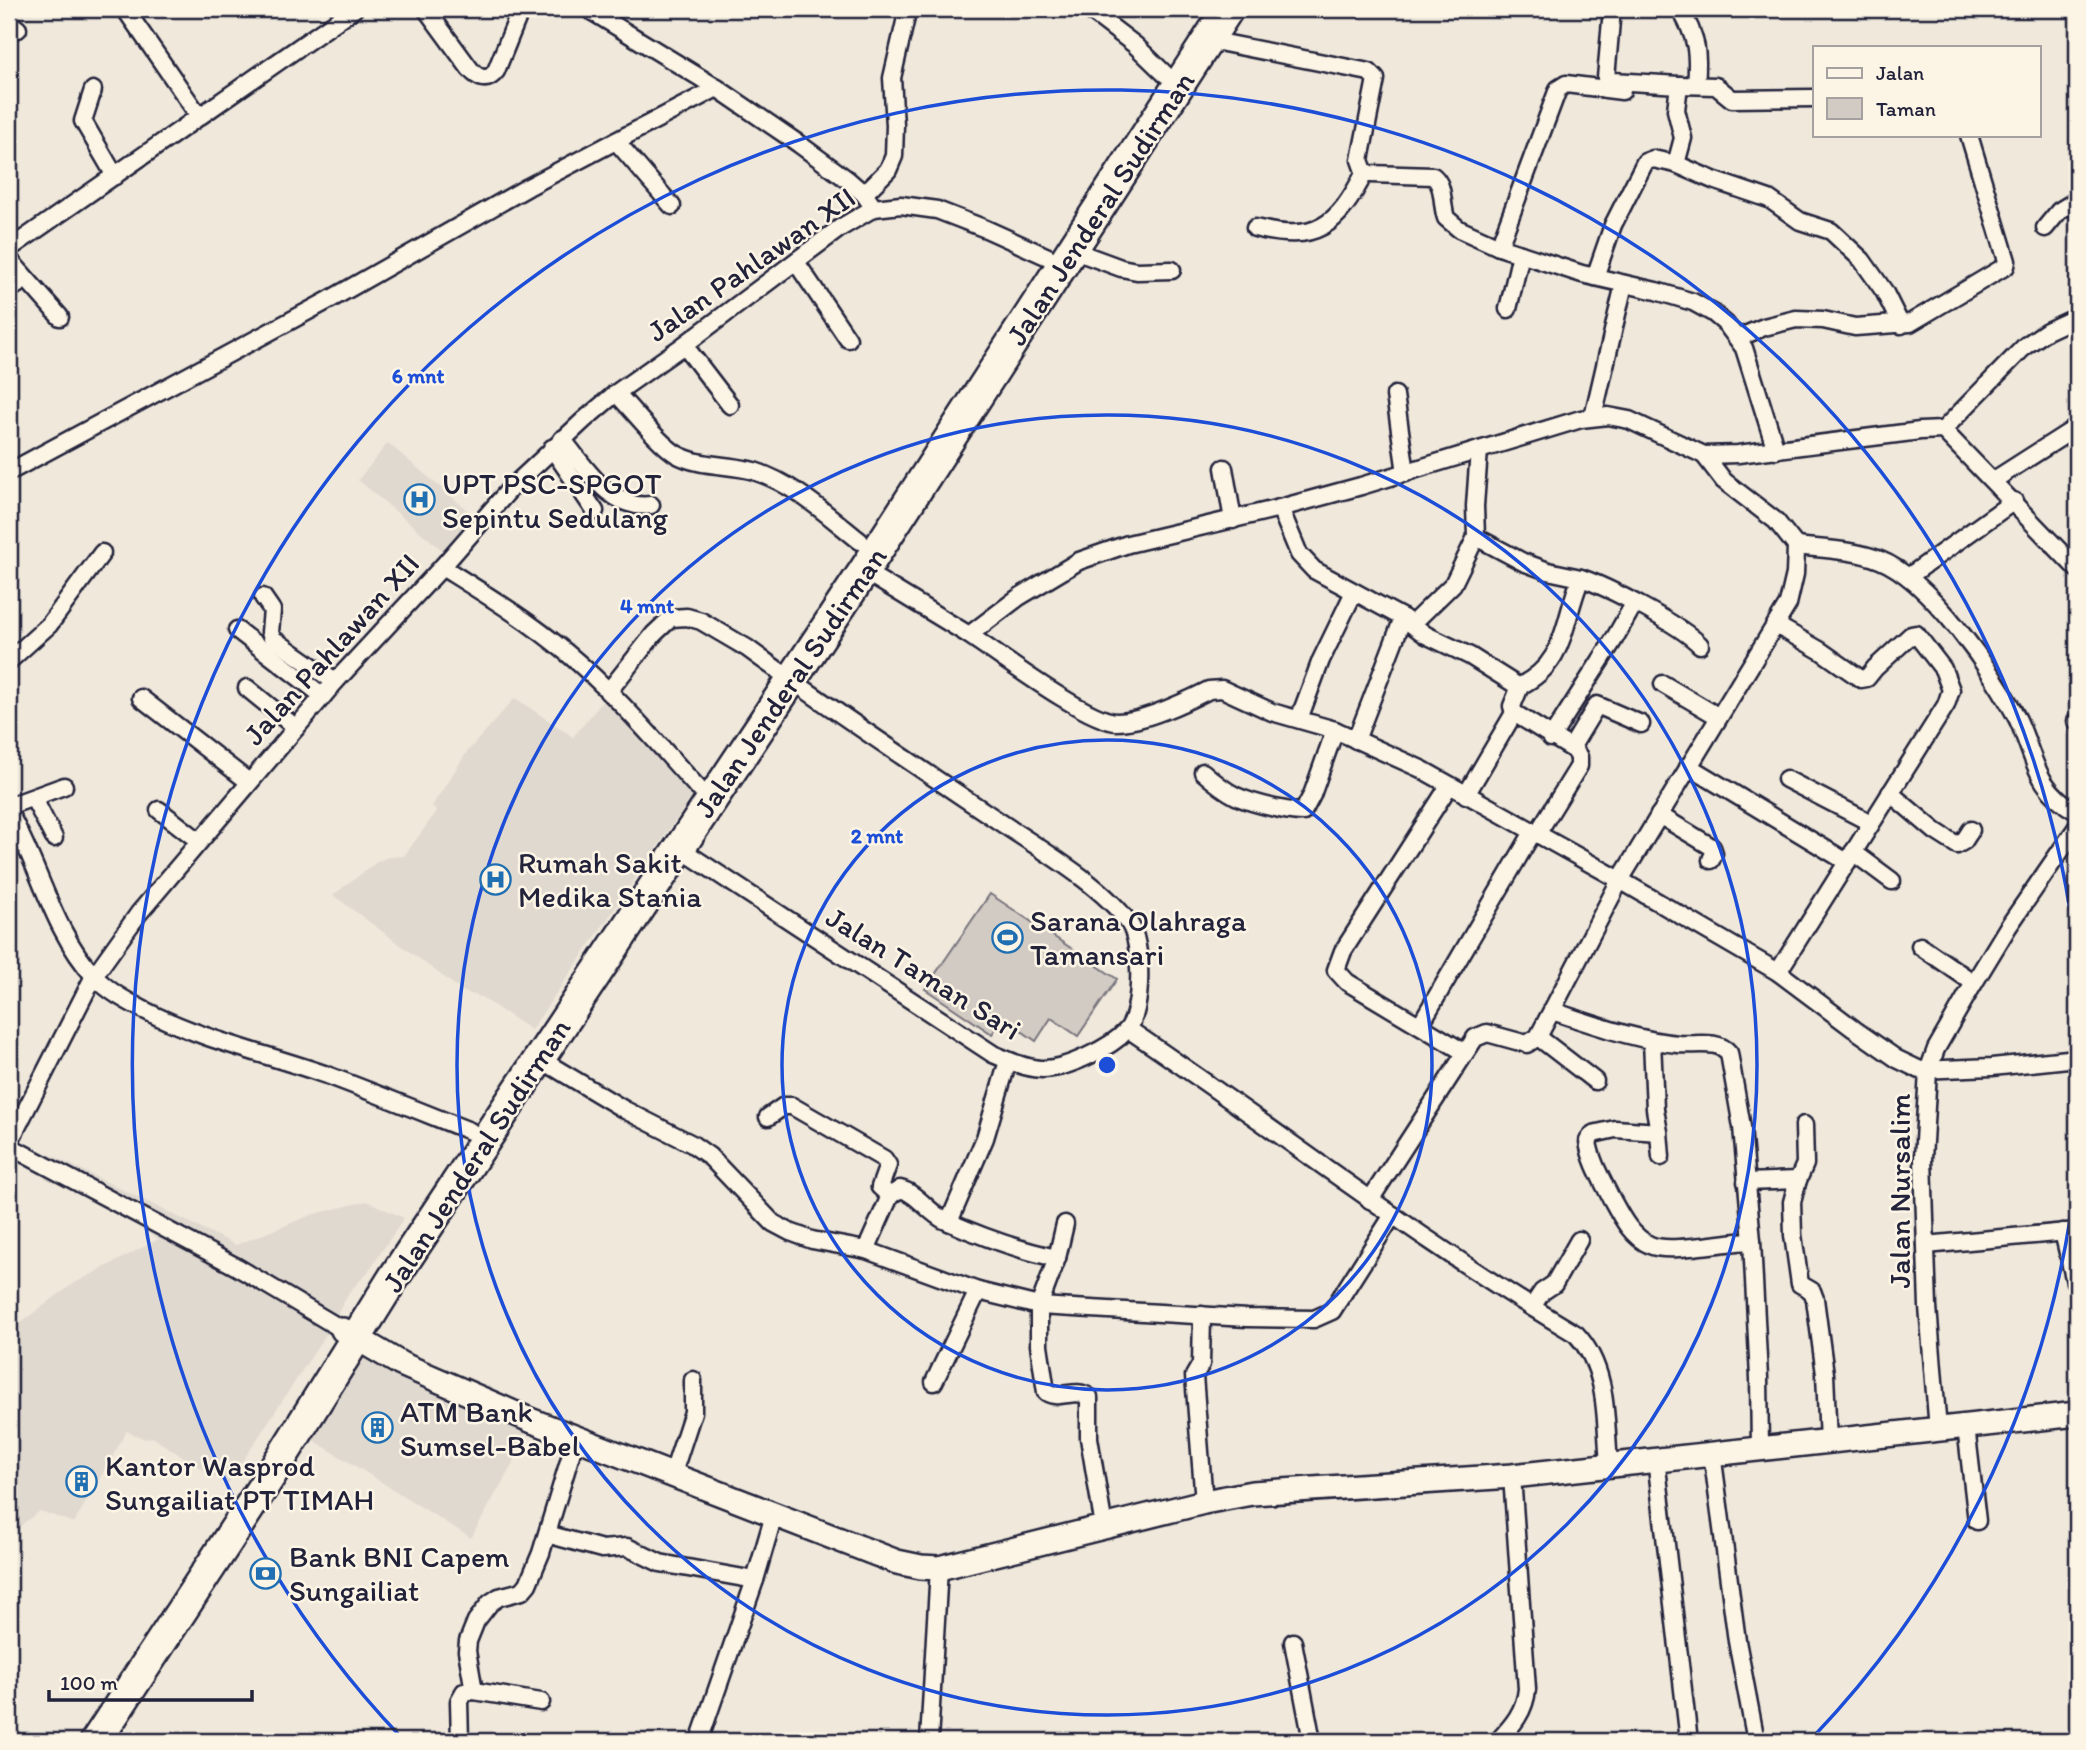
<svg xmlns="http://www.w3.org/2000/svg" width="2086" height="1750" viewBox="0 0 2086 1750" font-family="Itim,sans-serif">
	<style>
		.built { fill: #e0d9cf }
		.green { fill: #d1cbc3; stroke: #7a767f; stroke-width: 2 }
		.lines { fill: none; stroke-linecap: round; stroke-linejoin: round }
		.street-casing { stroke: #22223b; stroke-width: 21 }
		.secondary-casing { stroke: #22223b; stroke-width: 28 }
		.highway-casing { stroke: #22223b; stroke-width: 35 }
		.street { stroke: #fcf5e5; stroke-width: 16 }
		.secondary { stroke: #fcf5e5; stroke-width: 23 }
		.highway { stroke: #fcf5e5; stroke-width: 30 }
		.ring { fill: none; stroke: #1d4ed8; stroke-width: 3.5 }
		.labels { text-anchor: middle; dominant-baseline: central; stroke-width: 5; stroke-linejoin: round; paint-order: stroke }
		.street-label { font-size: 30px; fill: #22223b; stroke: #fcf5e5 }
		.poi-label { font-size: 30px; fill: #22223b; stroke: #fcf5e5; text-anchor: start }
		.centre { fill: #1d4ed8; stroke: #fcf5e5; stroke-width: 3.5 }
		.ring-label { font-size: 21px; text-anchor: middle; font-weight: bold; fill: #1d4ed8; stroke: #fcf5e5; stroke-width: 5; stroke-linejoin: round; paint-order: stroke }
	</style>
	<rect width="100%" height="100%" fill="#efe8db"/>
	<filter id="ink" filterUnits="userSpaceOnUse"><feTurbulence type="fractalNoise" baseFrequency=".0143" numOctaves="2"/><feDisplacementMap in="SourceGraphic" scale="14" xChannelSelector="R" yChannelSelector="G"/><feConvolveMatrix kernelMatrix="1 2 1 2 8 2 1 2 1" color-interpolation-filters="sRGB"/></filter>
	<g filter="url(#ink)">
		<g class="built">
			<path d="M388,443l91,77 -31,35 -90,-75z"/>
			<path d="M515,698l58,39 30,-36 92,91 -164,238 -50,-33 -17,-5 -131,-97 44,-33 11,-5 16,-1 33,-45 -5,-5 35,-54z"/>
			<path d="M49,1154l187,91 78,-31 53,-13 37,17 -37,55 -17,18 -22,40 -101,154 -75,-48 -7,2 -18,-8 -53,92 -34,-12 -31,23v-203l64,-47 86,-45 -118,-67z"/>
			<path d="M358,1350l171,72 -13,36 -45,80 -167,-104z"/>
		</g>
		<path class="green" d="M990,894l127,85 -39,57 -27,-18 -15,23 -33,-23 -11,16 -67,-45z"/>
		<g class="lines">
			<defs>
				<g id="street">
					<path d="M125,9l74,107"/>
					<path d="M426,9l44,60c8,9 17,14 26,2l25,-62"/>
					<path d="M588,9l129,79 82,56 49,36 16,14 10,14"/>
					<path d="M1088,9l47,36 30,29"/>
					<path d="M1680,9c17,28 19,44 16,76"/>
					<path d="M9,22l9,7"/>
					<path d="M1209,40l160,32 7,7 -16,81 4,11 6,3 63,2c12,10 8,27 13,42l13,11 40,18 83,27 74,17 37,11 20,11 13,11 18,24 32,102"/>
					<path d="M1679,85l37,1 16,13 83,-1"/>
					<path d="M93,90l-10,31 32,55"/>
					<path d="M616,141l56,65"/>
					<path d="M1676,164l37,16 56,19 31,22 31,10 31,29 22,31 17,34"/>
					<path d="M864,194l24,-24 6,-14 1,-31 -3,-47 16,-69"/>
					<path d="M1255,228c61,15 82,-1 110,-56"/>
					<path d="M2045,228l14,-17 18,-11"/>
					<path d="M1499,247l59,-158 8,-5 56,7"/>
					<path d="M9,249l345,-240"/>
					<path d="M1072,250l49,18 16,3 35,-1"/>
					<path d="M9,259l51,58"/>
					<path d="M796,262l52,77"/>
					<path d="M1595,277l18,-52 32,-63 8,-3 23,5 7,-26 -7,-28 3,-25 -66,-4 -7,-3 6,-69"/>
					<path d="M9,290l17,-11"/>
					<path d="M1508,309l13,-55"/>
					<path d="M1738,338l26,-11 32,-8 27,1 32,7 55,-4 96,-57 1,-5 -38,-126"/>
					<path d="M684,345l46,60"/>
					<path d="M616,393c16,16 42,50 60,61 23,13 53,10 78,17 41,13 73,44 106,70"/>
					<path d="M1395,395l11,78"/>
					<path d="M1593,417l31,-133"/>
					<path d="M1943,430l82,-84 22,-15 30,-14"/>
					<path d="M562,439c23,27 48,72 89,66"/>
					<path d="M552,448l43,63"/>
					<path d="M1224,468l9,52"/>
					<path d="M9,472l320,-172 199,-113 189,-99"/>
					<path d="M1994,480l83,-53"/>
					<path d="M1280,508l19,46 15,16 89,48 23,17 44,21 46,29 3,4 -7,17 2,7 57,35 26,-43 44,19"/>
					<path d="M1476,537l47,25 25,9 33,7"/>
					<path d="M1796,546c27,3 59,4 84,14 49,19 115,114 138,160 18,40 17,68 59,92"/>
					<path d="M442,567c43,27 86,53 125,86 48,40 89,89 131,135"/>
					<path d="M864,571l105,64 50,-38 60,-36 49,-17 152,-36 81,-22 220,-67 27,-3 21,4 75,35 34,-1 182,-23 23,-1 134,139"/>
					<path d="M1908,577l106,-76"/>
					<path d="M263,597l9,13 -2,22 2,6 63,44"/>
					<path d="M1412,624l41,-40 23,-47 -1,-31 4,-56"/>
					<path d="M1776,625l45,26 40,28 6,-1 8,-10 36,-33 5,-1 27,35 8,21 -5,15 -168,267"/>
					<path d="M237,630l86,66"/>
					<path d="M969,635c29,19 119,87 148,87 27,0 68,-20 92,-32l13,-1 50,23 63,18 86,39 199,111 158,92 76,57 43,30 23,11 72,-3 85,-9"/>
					<path d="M9,661l40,-36 53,-72"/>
					<path d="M1663,684l56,33"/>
					<path d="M1518,687c50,-24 44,-65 63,-109 27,9 100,47 119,67"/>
					<path d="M247,688l49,40"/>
					<path d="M608,692l46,-58 17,-16 16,-1 14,4 46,27c83,61 168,117 253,174 40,27 101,62 129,101 14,19 14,89 -2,107 -10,11 -26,20 -39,26 -42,20 -55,15 -95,-2l-314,-206"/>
					<path d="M141,698l108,84"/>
					<path d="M1299,719l22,-59 33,-68"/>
					<path d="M2076,721l1,1"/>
					<path d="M1551,738l62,-97 21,-37"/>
					<path d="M1356,740l47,-122"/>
					<path d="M1688,766l159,96"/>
					<path d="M1203,772c27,24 37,28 72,36 10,2 18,4 28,4l9,-17 23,-65"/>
					<path d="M1786,779l85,44"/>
					<path d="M1449,786l-106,165 -7,19 11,12 117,70"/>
					<path d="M1890,793l45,38 22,14 7,-4 7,-11"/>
					<path d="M1466,795l48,-82"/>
					<path d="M34,799l20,39"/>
					<path d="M9,806l55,-20"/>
					<path d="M159,810l40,31"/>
					<path d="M9,813c31,53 43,117 85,163 14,15 31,24 48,33 60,31 122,44 185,66 48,18 95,37 143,56"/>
					<path d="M1659,815l53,32 2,6 -3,7"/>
					<path d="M1537,834l42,-68v-9l-7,-11"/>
					<path d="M1853,852l39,29"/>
					<path d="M1920,946l54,37"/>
					<path d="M1552,1011c41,13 82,29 126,33 16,2 40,-5 51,9l13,74 10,114 7,137 1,70"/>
					<path d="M1420,1025l113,-193"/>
					<path d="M1128,1029c150,101 292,213 448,305 33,35 29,86 33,130"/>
					<path d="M1538,1037l57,44"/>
					<path d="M1652,1041l3,68 4,23 -44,-3 -22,5 -5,7c2,18 14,39 22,55 10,18 20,40 40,49 18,9 78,-4 102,-4"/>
					<path d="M540,1059l85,51 67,34 17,12 64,67 17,9 22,8 54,10 112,41 61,15 208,12 67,1 18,-8 61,-96"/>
					<path d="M768,1117l16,-11h8l92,53 4,6 -8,22 10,9"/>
					<path d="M1804,1125l1,39 -7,16 -6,22 1,33 7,49 12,7 3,8 10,75 3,68"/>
					<path d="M1659,1132l2,25"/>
					<path d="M9,1143l85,-167 45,-63 196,-231 107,-115 68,-78 74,-69 32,-27 68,-48 156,-117 34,-20 27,-3 36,5 49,19 62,28"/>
					<path d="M9,1146l228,121 106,63"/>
					<path d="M1746,1182l52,-2"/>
					<path d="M1370,1200l105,-162 12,-5 40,11 11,-7 82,-157 168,-276 7,-30 1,-28 -20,-25 -52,-40 -20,-26"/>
					<path d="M949,1222l36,-84 23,-77"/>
					<path d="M2063,1232l12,50"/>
					<path d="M1926,1245l151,-14"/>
					<path d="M866,1250l24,-54 10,-7c17,4 28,23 44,31 36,16 74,30 113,38l-18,48v39l7,47c14,9 29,-5 43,5v41l15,89"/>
					<path d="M1057,1258l8,-34"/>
					<path d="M1532,1307l10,-15 12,-8 25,-44"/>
					<path d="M1202,1315l-1,49 -7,12 10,126"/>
					<path d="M934,1382l44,-91"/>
					<path d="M1966,1427l11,94"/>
					<path d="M1938,1430l-10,-123 -5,-148 5,-88 8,-22 38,-66 34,-56 69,-100"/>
					<path d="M1712,1453l25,188 19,100"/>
					<path d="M1656,1459l33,282"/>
					<path d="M672,1476l21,-64v-32"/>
					<path d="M547,1534l55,15 25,-2 33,16 95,17"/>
					<path d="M1293,1642l19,99"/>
					<path d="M474,1691l-7,-40 1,-10 8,-20 14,-18 9,-6 23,-6 6,-7 13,-31 35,-115"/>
					<path d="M460,1741l-1,-40 5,-9 10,-1 67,11"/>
					<path d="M699,1741l56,-161 19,-65"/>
					<path d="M929,1741l10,-173"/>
					<path d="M1498,1741c15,-16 27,-30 29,-52l-15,-213"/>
				</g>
				<path id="secondary" d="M343,1330l58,34 129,56 367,142 24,5 18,1 265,-66 48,-9 260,-17 565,-62"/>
				<path id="highway" d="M96,1741l174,-265 124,-199 470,-706 364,-562"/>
			</defs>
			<use href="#street" class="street-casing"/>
			<use href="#secondary" class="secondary-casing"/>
			<use href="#highway" class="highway-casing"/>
			<use href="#street" class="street"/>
			<use href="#secondary" class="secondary"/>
			<use href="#highway" class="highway"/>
		</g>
	</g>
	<g class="ring">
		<circle cx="1107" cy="1065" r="325"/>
		<circle cx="1107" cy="1065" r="650"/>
		<path d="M2077 1167A975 975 0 0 1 1814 1736M400 1736A975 975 0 1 1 2077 963"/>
	</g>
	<defs>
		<symbol id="hospital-ring" viewBox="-11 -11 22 22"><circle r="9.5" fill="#fcf5e5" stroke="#1f6fb2" stroke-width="1.5"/><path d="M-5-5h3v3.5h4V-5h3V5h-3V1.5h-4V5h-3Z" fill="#1f6fb2"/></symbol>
		<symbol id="stadium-ring" viewBox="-11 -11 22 22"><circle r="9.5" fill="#fcf5e5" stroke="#1f6fb2" stroke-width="1.5"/><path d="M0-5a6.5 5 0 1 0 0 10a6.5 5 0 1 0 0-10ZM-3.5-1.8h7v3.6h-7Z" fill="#1f6fb2"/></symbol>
		<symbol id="building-ring" viewBox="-11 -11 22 22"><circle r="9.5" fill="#fcf5e5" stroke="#1f6fb2" stroke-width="1.5"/><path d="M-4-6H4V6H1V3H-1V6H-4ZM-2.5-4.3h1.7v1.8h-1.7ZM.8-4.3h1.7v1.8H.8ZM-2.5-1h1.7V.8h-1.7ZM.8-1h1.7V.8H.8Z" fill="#1f6fb2"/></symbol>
		<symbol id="bank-ring" viewBox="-11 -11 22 22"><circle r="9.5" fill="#fcf5e5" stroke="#1f6fb2" stroke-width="1.5"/><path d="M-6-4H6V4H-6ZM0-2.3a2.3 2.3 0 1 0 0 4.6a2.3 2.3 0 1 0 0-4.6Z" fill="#1f6fb2"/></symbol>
	</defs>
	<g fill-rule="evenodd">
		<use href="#hospital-ring" x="402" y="482" width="35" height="35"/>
		<use href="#hospital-ring" x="478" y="862" width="35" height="35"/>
		<use href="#stadium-ring" x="990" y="920" width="35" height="35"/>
		<use href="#building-ring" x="360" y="1410" width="35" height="35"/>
		<use href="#building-ring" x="64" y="1464" width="35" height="35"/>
		<use href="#bank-ring" x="248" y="1556" width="35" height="35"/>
	</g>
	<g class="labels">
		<g class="street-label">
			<text transform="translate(1100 208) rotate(-57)">Jalan Jenderal Sudirman</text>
			<text transform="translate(751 264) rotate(-35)">Jalan Pahlawan XII</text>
			<text transform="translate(331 649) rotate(-48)">Jalan Pahlawan XII</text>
			<text transform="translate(790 682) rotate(-56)">Jalan Jenderal Sudirman</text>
			<text transform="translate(924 973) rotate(32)">Jalan Taman Sari</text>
			<text transform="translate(476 1155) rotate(-57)">Jalan Jenderal Sudirman</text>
			<text transform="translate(1899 1191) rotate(-90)">Jalan Nursalim</text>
		</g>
		<g class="poi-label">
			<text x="442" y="483">UPT PSC-SPGOT<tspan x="442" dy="34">Sepintu Sedulang</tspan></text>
			<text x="518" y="862">Rumah Sakit<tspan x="518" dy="34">Medika Stania</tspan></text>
			<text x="1030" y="920">Sarana Olahraga<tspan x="1030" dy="34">Tamansari</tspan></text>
			<text x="400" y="1411">ATM Bank<tspan x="400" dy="34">Sumsel-Babel</tspan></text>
			<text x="105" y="1465">Kantor Wasprod<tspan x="105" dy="34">Sungailiat PT TIMAH</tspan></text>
			<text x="289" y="1556">Bank BNI Capem<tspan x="289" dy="34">Sungailiat</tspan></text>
		</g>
	</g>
	<circle cx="1107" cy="1065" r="10" class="centre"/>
	<g class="ring-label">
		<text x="418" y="383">6 mnt</text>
		<text x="647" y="613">4 mnt</text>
		<text x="877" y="843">2 mnt</text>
	</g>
	<rect width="2086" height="1750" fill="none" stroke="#fcf5e5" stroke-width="35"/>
	<rect x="18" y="18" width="2051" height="1715" fill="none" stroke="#22223b" stroke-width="2.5" filter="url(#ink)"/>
	<rect x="1813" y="46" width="228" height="91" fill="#fcf5e5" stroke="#a5a1a1" stroke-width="2"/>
	<rect x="1827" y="68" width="35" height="10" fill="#fcf5e5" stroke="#a5a1a1" stroke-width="2"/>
	<text x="1876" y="80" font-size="21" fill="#22223b">Jalan</text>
	<rect x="1827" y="98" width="35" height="21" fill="#d1cbc3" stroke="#a5a1a1" stroke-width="2"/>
	<text x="1876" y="116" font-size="21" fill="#22223b">Taman</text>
	<path d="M49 1690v10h203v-10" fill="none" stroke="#22223b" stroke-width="3.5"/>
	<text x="60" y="1690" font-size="21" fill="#22223b" stroke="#fcf5e5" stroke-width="5" paint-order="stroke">100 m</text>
</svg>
